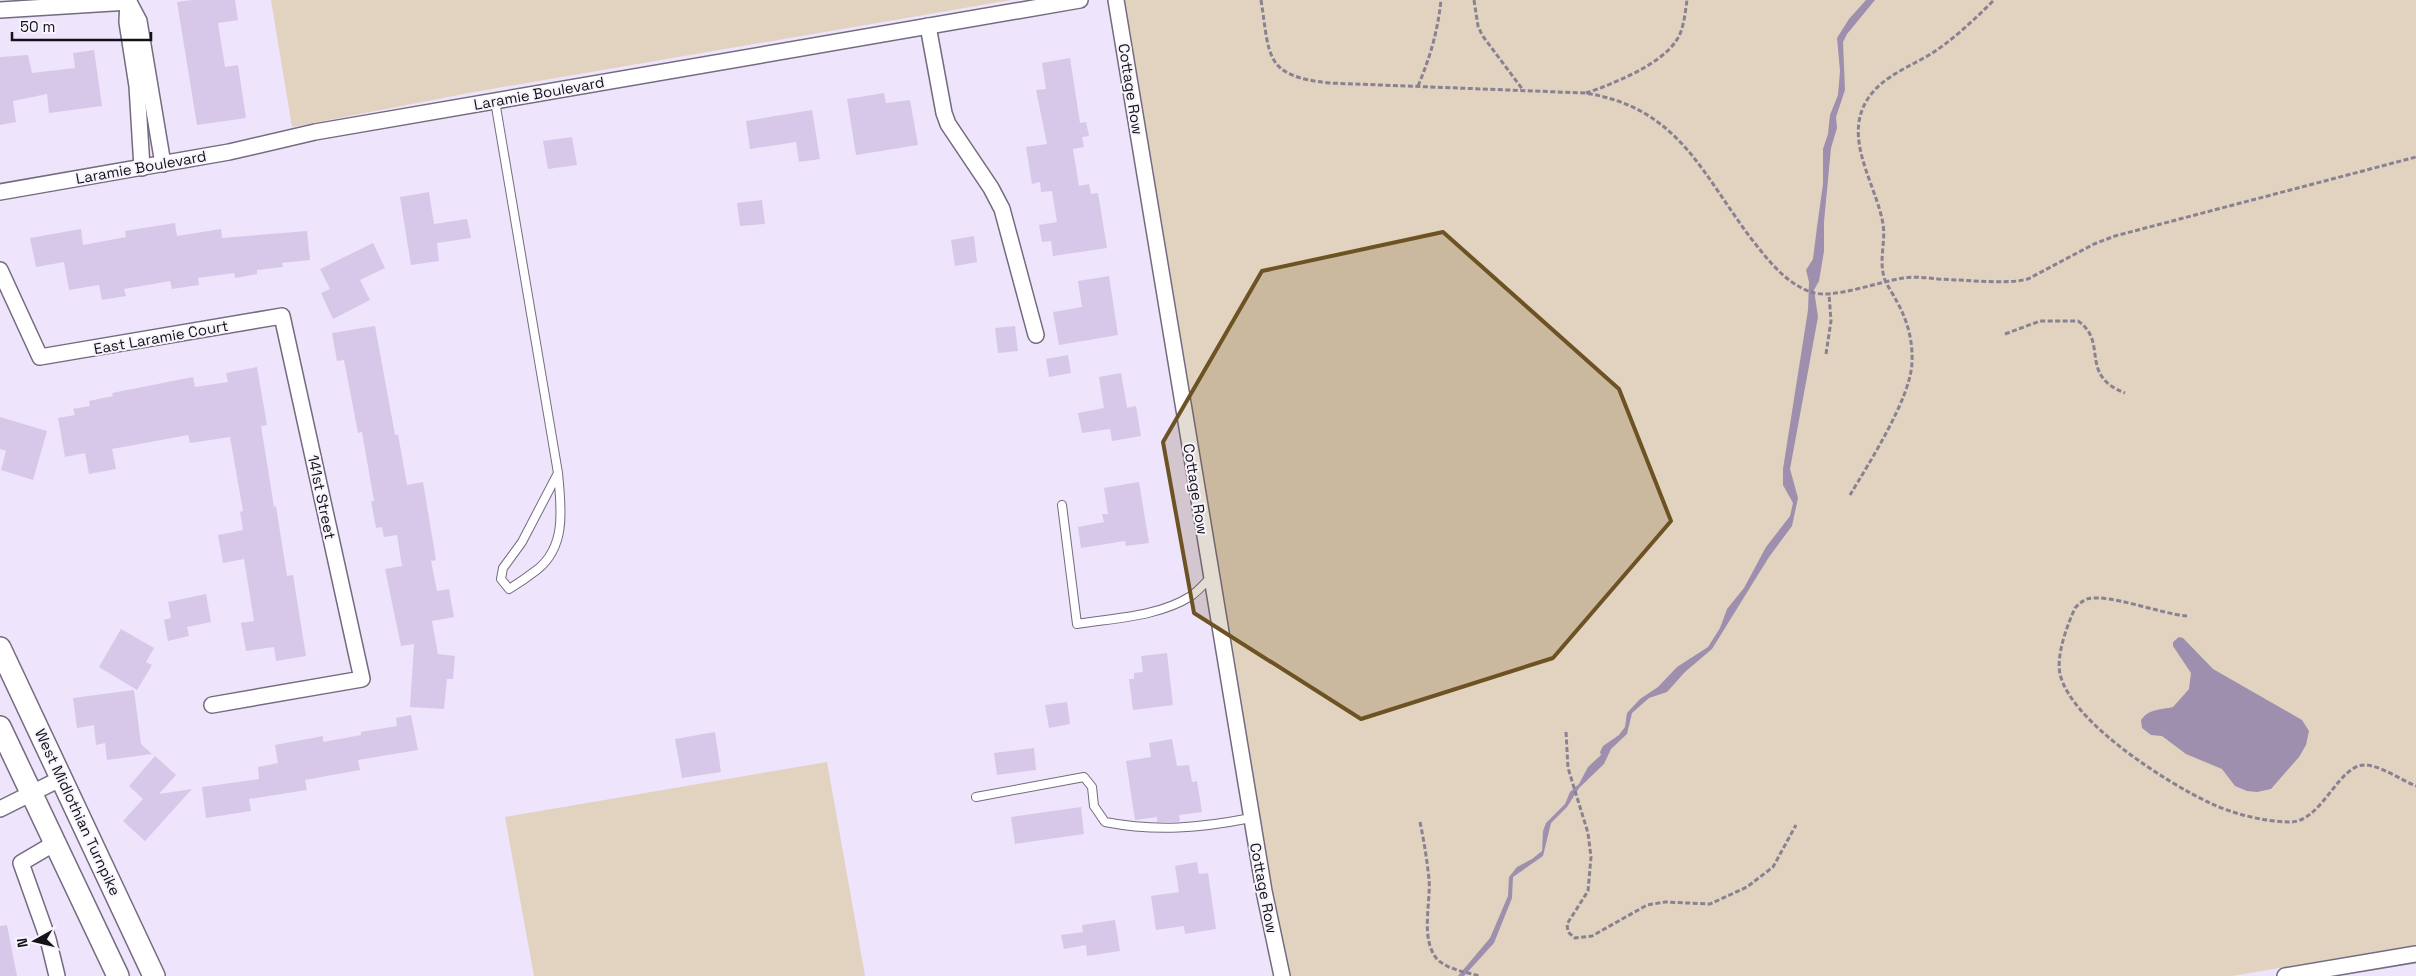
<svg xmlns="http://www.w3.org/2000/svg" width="2416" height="976" viewBox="0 0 2416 976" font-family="'Space Grotesk',sans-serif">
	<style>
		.green { fill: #e1d3bf }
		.water { fill: #9d8fad }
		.building { fill: #d7c8e9 }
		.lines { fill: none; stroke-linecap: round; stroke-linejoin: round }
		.lane-casing { stroke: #746b7f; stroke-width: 10 }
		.street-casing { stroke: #746b7f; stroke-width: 18 }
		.secondary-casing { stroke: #746b7f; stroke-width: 24 }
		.path { stroke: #898292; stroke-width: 3; stroke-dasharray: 5 2.5; stroke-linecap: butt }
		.lane { stroke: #fff; stroke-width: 8 }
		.street { stroke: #fff; stroke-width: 15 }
		.secondary { stroke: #fff; stroke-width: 21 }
		.marked { fill: #6d5224; fill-opacity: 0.2; stroke: #6d5224; stroke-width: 4; stroke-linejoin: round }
		.labels { text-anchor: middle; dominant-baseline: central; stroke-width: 4; stroke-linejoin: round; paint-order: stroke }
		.street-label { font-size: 15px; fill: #141118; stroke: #f8f4fd }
	</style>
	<rect width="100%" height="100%" fill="#eee4fb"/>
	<g class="green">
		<path d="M271,0h740l-537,92 -182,35z"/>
		<path d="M1122,0h1294v945l-184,31h-944l-21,-98z"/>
		<path d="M827,762l38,214h-331l-29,-159z"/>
	</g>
	<g class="water">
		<path d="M1866,0h9l-28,34 -4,8 2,48 -9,27 1,11 -6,20 -7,74v29l-5,30 -5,9 4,27 -28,152 8,29 -6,28 -23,31 -57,92 -27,23 -18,20 -18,6 -17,15 -5,21 -16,15 -7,15 -25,24 -12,19 -16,16 -8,33 -30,21 -1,21 -18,45 -30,33h-6l32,-38 18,-42 1,-19 8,-10 15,-8 10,-8 1,-20 3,-8 19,-19 5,-12 9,-8 9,-17 13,-12 -1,-3 3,-6 16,-11 6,-8 2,-14 13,-14 18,-12 19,-20 31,-20 12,-19 7,-19 17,-21 22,-41 24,-31 3,-13 -10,-18v-16l25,-159 1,-28 -3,-12 7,-11 4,-32 6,-43v-35l5,-15 2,-19 8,-20 2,-24 -3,-33 12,-19z"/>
		<path d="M2179,637l4,1 30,31 89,51 7,11 -3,14 -7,12 -28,32 -14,3 -10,-1 -12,-5 -13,-17 -36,-15 -24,-18 -11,-1 -9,-7 -1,-8c9,-12 20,-10 32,-13l16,-18 2,-16 -18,-27v-4z"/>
	</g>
	<g class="building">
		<path d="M192,0h43l3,20 -20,3 7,44 13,-2 8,53 -49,7 -20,-123z"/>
		<path d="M94,50l8,56 -53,7 -2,-19 -34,7 3,21 -16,3v-68l28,-2 4,18 43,-5 -2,-15z"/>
		<path d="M1070,58l10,65 6,-1 3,14 -7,1 2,10 -11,2 6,37 10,-2 2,10 7,-1 9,55 -54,8 -2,-15 -9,1 -3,-17 18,-3 -5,-31 -11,1 -1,-10 -8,2 -6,-37 21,-3 -11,-54 10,-1 -4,-26z"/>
		<path d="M884,93l2,10 24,-3 8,45 -62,10 -9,-56z"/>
		<path d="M812,110l8,49 -21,3 -3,-20 -46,7 -4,-28z"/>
		<path d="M572,137l5,28 -29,4 -5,-28z"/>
		<path d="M429,192l5,32 33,-5 4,19 -34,5 2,18 -28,4 -11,-68z"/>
		<path d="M762,200l3,24 -25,2 -3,-23z"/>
		<path d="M175,223l2,13 44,-7 1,9 85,-7 3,29 -28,3 1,4 -26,3v4l-22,4 -1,-5 -36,5 1,7 -27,4 -2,-8 -46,8 2,7 -24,4 -3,-15 -30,5 -5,-28 -28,5 -6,-29 51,-9 2,16 43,-8 -1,-6z"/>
		<path d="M974,236l3,26 -22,4 -4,-26z"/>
		<path d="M373,243l12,25 -25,12 10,20 -37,19 -12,-26 9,-4 -10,-20z"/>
		<path d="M1109,276l9,59 -59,10 -6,-33 29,-5 -4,-26z"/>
		<path d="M375,326l20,109 3,-1 9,51 16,-3 13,78 -5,1 6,30 12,-2 5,28 -22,4 6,33 17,2 -2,23h-6l-3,30 -34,-2 4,-63 -13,2 -16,-77 17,-3 -5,-31 -13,2 -2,-10 -6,1 -5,-27h3l-12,-69 -4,1 -14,-73 -7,1 -5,-28z"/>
		<path d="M1015,326l3,25 -20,2 -3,-25z"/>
		<path d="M1068,355l3,18 -22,4 -3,-18z"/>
		<path d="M257,367l10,58 -6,1 13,81 2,-1 11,70 6,-1 13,81 -30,5 -2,-14 -28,4 -5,-28 13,-2 -10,-62 -21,4 -5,-28 25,-5 -3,-18 3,-1 -13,-74 -40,6 -2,-8 -76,14 4,20 -27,5 -4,-21 -20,4 -7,-39 17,-3 -2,-6 17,-3 -1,-5 24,-5 -1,-3 81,-16 2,10 33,-5 -2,-9z"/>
		<path d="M1121,373l6,35 9,-2 5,30 -29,5 -2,-12 -28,4 -4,-20 26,-5 -5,-31z"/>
		<path d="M0,417l47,14 -14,49 -32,-10 5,-19 -6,-2z"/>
		<path d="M1139,482l10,61 -23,3 -1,-5 -44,7 -3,-21 26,-5 -2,-8h6l-4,-26z"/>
		<path d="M206,594l5,28 -24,5 2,9 -21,5 -4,-21 7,-2 -3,-16z"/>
		<path d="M121,629l33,19 -8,14 6,3 -15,25 -38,-23z"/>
		<path d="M1167,653l6,52 -40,5 -4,-31h5v-6l9,-1 -2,-16z"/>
		<path d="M134,690l7,54 11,10 -45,6 -2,-17 -9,2 -2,-20 -17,3 -4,-30z"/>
		<path d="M1067,702l3,22 -21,4 -4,-23z"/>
		<path d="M411,715l7,35 -60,10 2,10 -55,10 2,10 -58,9 2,12 -45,7 -4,-31 57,-8 -1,-12 20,-4 -3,-18 48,-9v6l38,-7v-3l36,-6 -1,-8z"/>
		<path d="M715,732l6,40 -39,6 -7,-39z"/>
		<path d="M1172,739l5,27 12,-1 3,17 5,-1 5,31 -23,3 1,6 -3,1h-20v-5l-22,3 -9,-59 25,-4 -2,-14z"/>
		<path d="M1034,748l2,22 -39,5 -3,-22z"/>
		<path d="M155,756l21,19 -17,19 33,-5 -47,52 -22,-20 20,-22 -14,-13z"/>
		<path d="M1081,807l3,27 -69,10 -4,-27z"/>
		<path d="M1197,862l2,12 9,-1 8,56 -31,5 -1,-8 -28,4 -5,-34 28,-4 -4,-26z"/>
		<path d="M1115,920l5,31 -33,5 -1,-11 -22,4 -3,-14 22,-3 -1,-7z"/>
		<path d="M7,925l10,51h-17v-50z"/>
	</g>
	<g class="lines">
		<defs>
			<g id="lane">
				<path d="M495,101l63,372c3,34 9,72 -20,96 -9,7 -19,14 -29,20l-8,-10 2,-11 19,-26 36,-69"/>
				<path d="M1062,505l15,119c37,-6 81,-7 114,-28 7,-5 14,-13 20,-19"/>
				<path d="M976,797l108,-20 8,10 2,19 11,16c52,10 95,6 146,-4"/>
			</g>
			<g id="street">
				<path d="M128,0l-1,22 10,64 5,82"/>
				<path d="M1116,0l148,891 18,85"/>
				<path d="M129,2l10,19 24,143"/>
				<path d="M0,10l129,-8"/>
				<path d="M928,26l16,87 4,11 43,64 11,21 34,126"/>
				<path d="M0,192l229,-40 86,-20 765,-132"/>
				<path d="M0,270l40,87 242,-41 80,363 -150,26"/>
				<path d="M0,809l62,-31"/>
				<path d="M55,843l-34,20 27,76 9,37"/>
				<path d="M2285,976l131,-22"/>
			</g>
			<g id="secondary">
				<path d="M0,648l154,328"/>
				<path d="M0,727l118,249"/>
			</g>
		</defs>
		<use href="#lane" class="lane-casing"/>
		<use href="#street" class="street-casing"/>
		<use href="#secondary" class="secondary-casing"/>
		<g class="path">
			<path d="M1261,0c9,57 3,76 68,83l256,10c97,15 118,85 172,153 15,19 31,38 54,46 21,8 69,-11 93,-14 11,-2 23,0 34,1 27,1 53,4 80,2l10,-2 66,-35 21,-8 301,-79"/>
			<path d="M1474,0l4,26 4,9 41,55"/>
			<path d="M1418,86c12,-28 20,-56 23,-86"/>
			<path d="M1586,93c27,-9 74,-28 90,-52 8,-11 9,-28 11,-41"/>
			<path d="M2005,334l35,-13h38c31,21 0,54 47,72"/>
			<path d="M1826,354l5,-33 -2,-27"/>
			<path d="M1850,495c19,-32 61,-97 62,-133 1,-22 -5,-43 -16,-62 -3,-6 -8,-13 -11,-20 -7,-19 1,-37 -2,-56 -7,-41 -42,-87 -14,-127 16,-23 46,-32 68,-47 21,-15 39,-32 57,-50"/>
			<path d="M2187,616c-26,-2 -79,-23 -100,-17 -5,2 -8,5 -12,9 -8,18 -19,47 -15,66 11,48 107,109 150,129 23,11 55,19 81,19 32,-1 48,-60 76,-57 16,2 34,15 49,21"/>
			<path d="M1566,732l2,36 20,65 3,24 -3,34 -21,33 1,8 7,6 17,-2 55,-31 18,-3 45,2 37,-17 26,-20 23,-42"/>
			<path d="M1420,822c4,19 7,38 9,57 2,24 -9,60 8,80 11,11 29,13 43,17"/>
		</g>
		<use href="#lane" class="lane"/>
		<use href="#street" class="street"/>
		<use href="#secondary" class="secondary"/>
	</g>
	<path class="marked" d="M1443,232l176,157 52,132 -118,137 -192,61 -167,-106 -31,-171 99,-171z"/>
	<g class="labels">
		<g class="street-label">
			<text transform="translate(1131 89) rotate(81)">Cottage Row</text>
			<text transform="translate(539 93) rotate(-10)">Laramie Boulevard</text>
			<text transform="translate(141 167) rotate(-10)">Laramie Boulevard</text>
			<text transform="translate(161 337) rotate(-10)">East Laramie Court</text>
			<text transform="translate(1196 489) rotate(81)">Cottage Row</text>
			<text transform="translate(322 497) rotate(78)">141st Street</text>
			<text transform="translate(78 812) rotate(65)">West Midlothian Turnpike</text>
			<text transform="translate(1264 888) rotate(79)">Cottage Row</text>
		</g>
	</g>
	<g transform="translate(35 941) rotate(262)" stroke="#f8f4fd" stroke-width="4" paint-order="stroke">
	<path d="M0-4L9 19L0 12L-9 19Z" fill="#141118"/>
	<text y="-8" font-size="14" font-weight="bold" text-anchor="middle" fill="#141118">N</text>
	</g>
	<path d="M12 32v8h139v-8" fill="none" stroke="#141118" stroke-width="2.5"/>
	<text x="20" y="32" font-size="15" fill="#141118" stroke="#f8f4fd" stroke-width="4" paint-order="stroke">50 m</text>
</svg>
